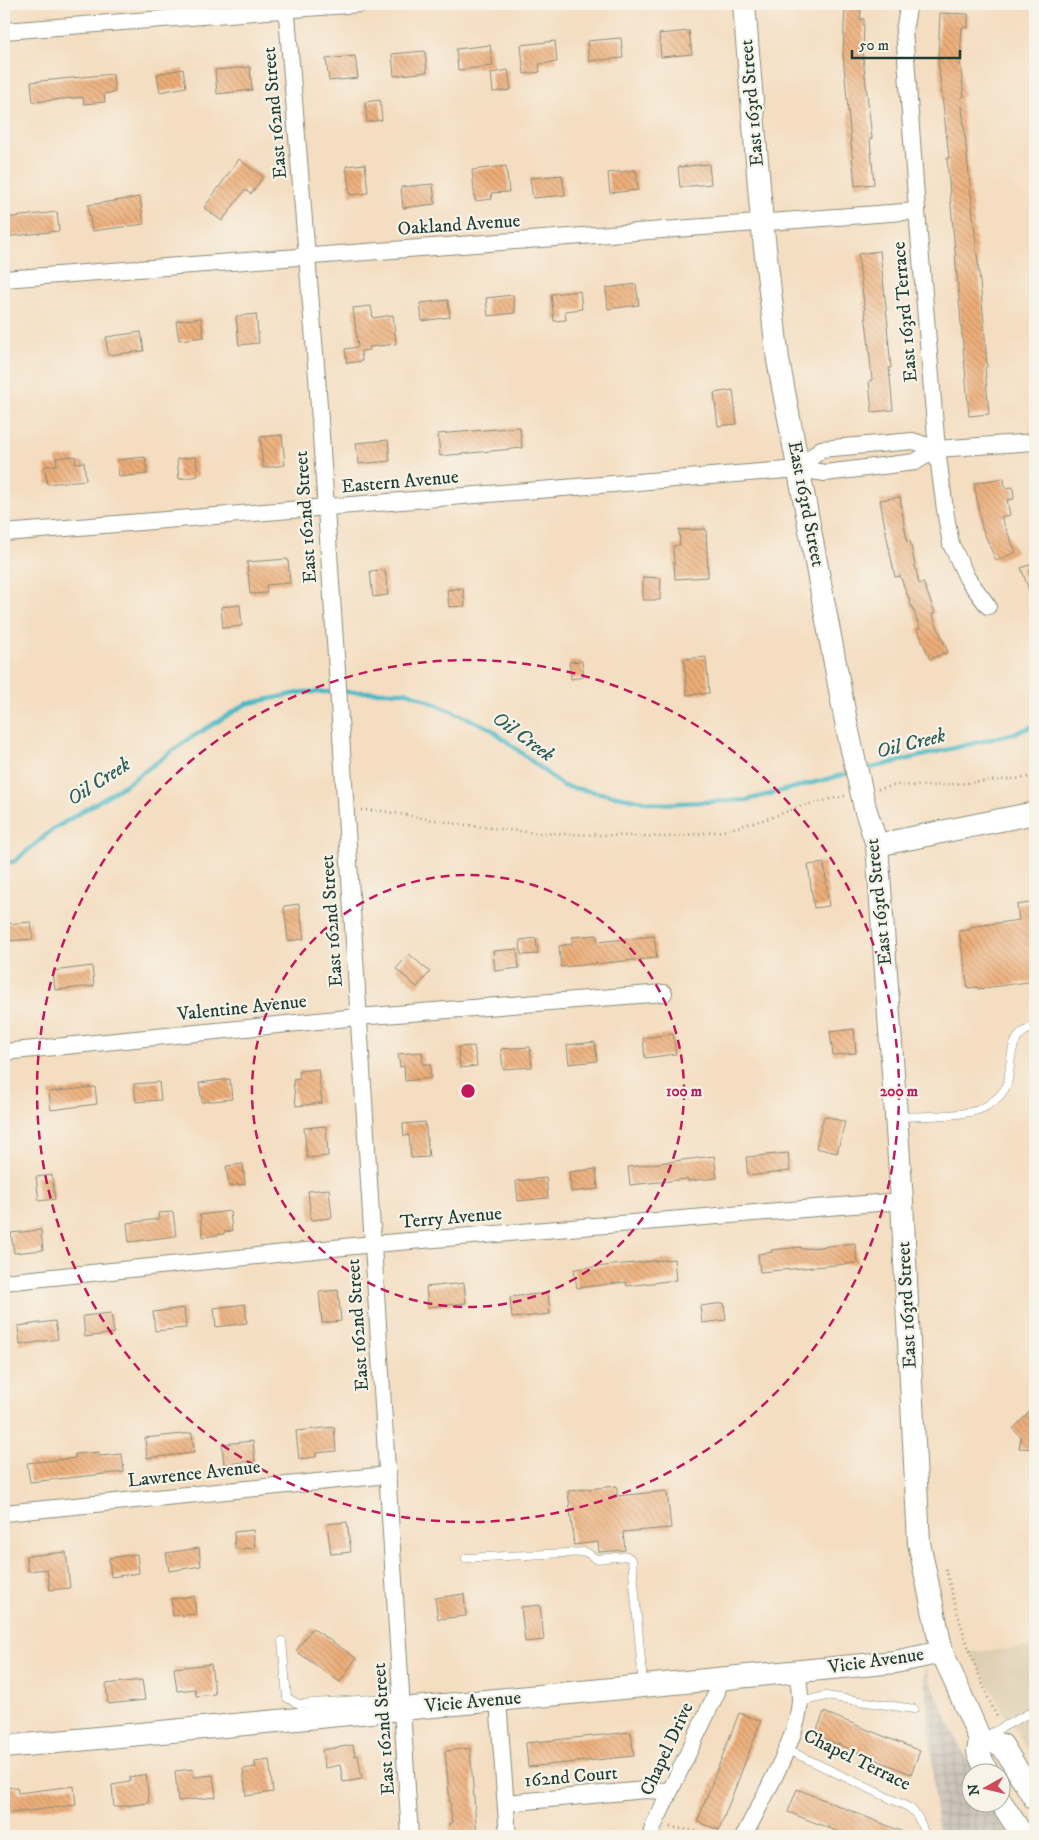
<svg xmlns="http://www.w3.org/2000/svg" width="1039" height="1840" viewBox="0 0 1039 1840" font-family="'IM FELL DW Pica',serif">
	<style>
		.built { fill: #dfcfb2 }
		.industrial { fill: url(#industrial-grid) }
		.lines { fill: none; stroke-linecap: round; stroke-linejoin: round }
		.stream { stroke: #4bb8c5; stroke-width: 4.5 }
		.building { fill: url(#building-back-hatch) }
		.lane-casing { stroke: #8a8d7a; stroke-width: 9 }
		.street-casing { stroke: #8a8d7a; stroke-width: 18 }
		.secondary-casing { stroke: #8a8d7a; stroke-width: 24 }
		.path { stroke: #8a8d7a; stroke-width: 2.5; stroke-dasharray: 1 4; stroke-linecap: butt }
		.lane { stroke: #fff; stroke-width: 8 }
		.street { stroke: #fff; stroke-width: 16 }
		.secondary { stroke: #fff; stroke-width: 22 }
		.secondary-bridge-casing { stroke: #8a8d7a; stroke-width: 24; stroke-linecap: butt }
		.secondary-bridge { stroke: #fff; stroke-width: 22 }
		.ring { fill: none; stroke: #c2185b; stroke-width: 2.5; stroke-dasharray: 9 6 }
		.labels { text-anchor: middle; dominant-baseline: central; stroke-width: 4.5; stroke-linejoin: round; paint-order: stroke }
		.street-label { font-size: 19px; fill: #1f3d34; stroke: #f7f3e8 }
		.water-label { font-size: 20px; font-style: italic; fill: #2a5c58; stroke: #f7f3e8 }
		.centre { fill: #c2185b; stroke: #f7f3e8; stroke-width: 2.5 }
		.ring-label { font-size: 15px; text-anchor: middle; font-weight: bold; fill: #c2185b; stroke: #f7f3e8; stroke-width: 4.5; stroke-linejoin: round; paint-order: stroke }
	</style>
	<defs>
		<pattern id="industrial-grid" width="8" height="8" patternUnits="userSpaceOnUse" patternTransform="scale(1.25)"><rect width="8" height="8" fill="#cbc3b8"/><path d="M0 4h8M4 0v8" fill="none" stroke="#aea89f"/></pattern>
		<pattern id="building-back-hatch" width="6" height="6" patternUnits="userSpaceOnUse" patternTransform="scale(1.25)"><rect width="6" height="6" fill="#eeae79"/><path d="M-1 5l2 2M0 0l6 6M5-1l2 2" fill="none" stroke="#c08f64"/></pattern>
	</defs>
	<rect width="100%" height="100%" fill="#f7f3e8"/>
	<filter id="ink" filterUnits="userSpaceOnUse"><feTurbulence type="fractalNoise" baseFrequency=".02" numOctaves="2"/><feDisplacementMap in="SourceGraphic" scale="10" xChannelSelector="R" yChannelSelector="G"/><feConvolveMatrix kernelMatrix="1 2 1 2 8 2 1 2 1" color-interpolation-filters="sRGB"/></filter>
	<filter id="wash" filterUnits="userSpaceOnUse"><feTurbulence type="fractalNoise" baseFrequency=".0096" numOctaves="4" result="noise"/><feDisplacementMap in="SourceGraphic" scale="20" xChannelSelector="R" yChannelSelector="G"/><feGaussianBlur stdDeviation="1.12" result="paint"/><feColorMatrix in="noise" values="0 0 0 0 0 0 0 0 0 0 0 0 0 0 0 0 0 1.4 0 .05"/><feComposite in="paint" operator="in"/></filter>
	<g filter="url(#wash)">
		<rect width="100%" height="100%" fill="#f4ddc0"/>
		<path class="built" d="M1035,1647v114l-32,-50 -33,-59z"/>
		<path class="industrial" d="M924,1666l31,71 19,35h-2v30l18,1 18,33h-70z"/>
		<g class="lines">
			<g class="stream">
				<path d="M863,770l153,-37 19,-8"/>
				<path d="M4,864l11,-3 37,-31 76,-47 61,-44 57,-35 57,-12h105l82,36 73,58 96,18 88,-4 103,-27"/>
			</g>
		</g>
		<g id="blocks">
			<g class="building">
				<path d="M845,4h17l-2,15h4l-1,39 9,80 -2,1 4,45 -19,2 -12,-131z"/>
				<path d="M940,13l28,1v14l-6,-1 -2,34 4,36h-3l23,225 3,45 -2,1 4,46 -20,2 -22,-258h2l-11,-98z"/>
				<path d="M689,31l3,23 -31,3 -2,-23z"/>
				<path d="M621,38l2,20 -34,3 -2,-20z"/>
				<path d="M555,41l2,21 -18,2 1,8 -16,2 -3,-29z"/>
				<path d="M490,45l3,21 -35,4 -2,-21z"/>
				<path d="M425,51l2,21 -33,4 -2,-22z"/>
				<path d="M355,56l3,22 -29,3 -3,-22z"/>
				<path d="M250,67l2,23 -35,4 -2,-24z"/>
				<path d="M183,69l3,18 -26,5 -3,-18z"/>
				<path d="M508,70l3,20 -18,2 -2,-19z"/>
				<path d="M113,74l2,18 -11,2 1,8 -21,2 -1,-7 -50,5 -2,-20z"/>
				<path d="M380,100l2,20 -15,2 -2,-20z"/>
				<path d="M239,159l24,18 -12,17 -6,-4 -23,31 -18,-13z"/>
				<path d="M365,164l3,29 -18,2 -4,-29z"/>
				<path d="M709,164l2,20 -31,3 -2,-20z"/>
				<path d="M506,166l3,26 -18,1 1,6 -17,2 -3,-31z"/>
				<path d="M636,170l2,20 -28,3 -2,-20z"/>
				<path d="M562,175l3,20 -32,3 -3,-20z"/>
				<path d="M433,184l2,20 -32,4 -2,-21z"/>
				<path d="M140,197l4,27 -52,7 -4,-26z"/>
				<path d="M57,212l2,19 -55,6v-19z"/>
				<path d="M880,251l8,75h-1l4,42h-2l4,42 -21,2 -3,-31 3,-1 -4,-42 -10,-84z"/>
				<path d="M636,284l3,21 -31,4 -2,-21z"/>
				<path d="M580,291l2,18 -17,2 1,9 -12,1 -3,-27z"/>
				<path d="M513,295l2,18 -27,3 -2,-18z"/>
				<path d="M448,300l2,17 -28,4 -2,-18z"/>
				<path d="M371,306l2,12 20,-3 3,29 -27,3 1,3 -9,1 1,10 -15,2 -2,-14 13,-2 -5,-39z"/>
				<path d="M256,314l3,29 -20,2 -3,-29z"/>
				<path d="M201,318l3,19 -25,3 -3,-19z"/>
				<path d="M141,332l3,19 -36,4 -2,-18z"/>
				<path d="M733,390l4,34 -19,2 -4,-33z"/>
				<path d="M520,427l2,21 -82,8 -2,-22z"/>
				<path d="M282,435l3,30 -22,3 -3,-31z"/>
				<path d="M388,440l2,21 -31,3 -3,-21z"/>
				<path d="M75,456l1,7 8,-1 2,18 -39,4 -2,-18 12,-1 -1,-7z"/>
				<path d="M145,457l2,17 -28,3 -2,-17z"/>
				<path d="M196,457l2,19 -19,3 -2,-20z"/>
				<path d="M1004,478l1,10 8,-1 1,12 -7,1 3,15 -9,2 15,35 -20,9 -14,-33 -8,-45z"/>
				<path d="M900,497l7,45 3,-1 9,43 4,-2 12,31 -3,1 16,38 -18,7 -13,-30 3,-1 -20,-52 -5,1 -9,-44 -6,-33z"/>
				<path d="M706,529l2,48 -33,2 -2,-33 7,-1 -1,-15z"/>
				<path d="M288,559l2,24 -24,2 1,8 -17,1 -3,-32z"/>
				<path d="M1035,563v41h-1l-13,-36z"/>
				<path d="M385,570l3,25 -15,2 -3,-26z"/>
				<path d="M643,577l18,1 -1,22h-17z"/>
				<path d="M463,588l2,18 -16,1 -2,-17z"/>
				<path d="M240,605l2,21 -19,2 -2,-21z"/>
				<path d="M706,657l3,36 -22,2 -3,-36z"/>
				<path d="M582,661l2,16 -13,2 -2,-17z"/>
				<path d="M824,863l5,43 -15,2 -6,-43z"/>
				<path d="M1035,902v79l-57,8v-2l-10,1 -9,-57 11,-1v-3l49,-7 -2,-15z"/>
				<path d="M299,904l5,35 -16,2 -4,-35z"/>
				<path d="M31,922l2,17 -27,2 -2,-17z"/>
				<path d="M597,935l1,7 56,-6 3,22 -96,9 -2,-21 13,-2v-7z"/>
				<path d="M536,938l2,16 -17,1 -1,-15z"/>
				<path d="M517,949l2,19 -24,3 -2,-20z"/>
				<path d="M409,954l21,18 -13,15 -21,-18z"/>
				<path d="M92,966l2,20 -39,4 -2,-19z"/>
				<path d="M854,1029l2,24 -23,2 -3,-23z"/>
				<path d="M673,1034l3,20 -31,4 -2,-20z"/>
				<path d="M595,1042l2,19 -28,3 -2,-19z"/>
				<path d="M474,1046l3,20 -17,2 -2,-21z"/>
				<path d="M530,1047l2,20 -29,2 -2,-20z"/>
				<path d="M422,1052l1,12h7l1,14 -26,3 -1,-15 -4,1 -2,-13z"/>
				<path d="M318,1069l4,34 -26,3 -3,-26 7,-1 -1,-8z"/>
				<path d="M230,1079l2,20 -30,3 -3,-19z"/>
				<path d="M159,1082l2,18 -25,2 -2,-18z"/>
				<path d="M95,1087l2,17 -46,6 -2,-18z"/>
				<path d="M824,1116l21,6 -8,31 -21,-5z"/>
				<path d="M425,1122l4,35 -18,1 -2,-23 -5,1 -1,-12z"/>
				<path d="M326,1126l2,30 -21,2 -3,-30z"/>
				<path d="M788,1153l2,18 -42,5 -2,-19z"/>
				<path d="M714,1156l3,22 -29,3v-2l-58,6 -2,-18z"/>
				<path d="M243,1164l2,20 -16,2 -3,-20z"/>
				<path d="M596,1169l2,20 -27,3 -2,-20z"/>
				<path d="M52,1175l3,24 -16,2 -3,-24z"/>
				<path d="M546,1178l2,20 -30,3 -2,-20z"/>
				<path d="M329,1189l3,29 -21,2 -3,-29z"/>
				<path d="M230,1211l2,20 -8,1v2l-21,3 -3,-22z"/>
				<path d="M173,1212l3,24 -47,6 -2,-19 32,-4 -1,-6z"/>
				<path d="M41,1230l2,20 -29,3 -3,-20z"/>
				<path d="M855,1243l2,20 -97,9 -2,-18 14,-2 -1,-2 30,-3 1,2z"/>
				<path d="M674,1259l2,21 -49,6 -1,-4 -49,6 -3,-19z"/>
				<path d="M464,1283l2,20 -38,4 -2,-20z"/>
				<path d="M338,1290l3,31 -19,2 -3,-31z"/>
				<path d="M548,1293l2,21 -38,4 -2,-21z"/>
				<path d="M724,1303l2,17 -24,3 -2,-17z"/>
				<path d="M245,1304l2,19 -31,4 -2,-19z"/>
				<path d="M184,1308l2,20 -31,3 -2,-19z"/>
				<path d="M111,1313l3,20 -29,4 -2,-21z"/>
				<path d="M55,1321l3,18 -38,6 -2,-19z"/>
				<path d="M1035,1406v43l-16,-1 2,-11 -8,-8z"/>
				<path d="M334,1427l2,24 -20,2v4l-17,2 -3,-28z"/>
				<path d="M192,1433l2,20 -47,5 -2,-20z"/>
				<path d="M253,1441l2,20 -31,3 -2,-20z"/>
				<path d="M99,1452v4l23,-2 2,18 -94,10 -3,-19 48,-5v-4z"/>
				<path d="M617,1486v10l50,-5 4,37 -48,4 2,18 -26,2 -1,-10 -24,3 -6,-54z"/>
				<path d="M347,1522l4,30 -20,2 -4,-30z"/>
				<path d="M253,1530l2,18 -20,1 -1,-17z"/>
				<path d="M199,1548l2,18 -32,5 -3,-18z"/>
				<path d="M66,1552l4,36 -20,2 -3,-21 -19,2 -2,-15z"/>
				<path d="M137,1554l2,19 -28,4 -2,-19z"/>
				<path d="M464,1594l2,22 -28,3 -3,-21z"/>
				<path d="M194,1596l2,18 -23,2 -2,-17z"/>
				<path d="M540,1605l4,35 -19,2 -4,-35z"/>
				<path d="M312,1628l44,30 -16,24 -44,-31z"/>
				<path d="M211,1664l4,30 -19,2 -1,-7 -18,2 -3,-23z"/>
				<path d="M142,1680l3,20 -37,4 -2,-20z"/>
				<path d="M824,1712l96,39 -9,23 -96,-39z"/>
				<path d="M739,1713l22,8 -42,109 -22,-8z"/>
				<path d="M631,1732l3,24 -106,11 -2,-24z"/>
				<path d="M353,1745l2,11 3,-1 4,24 -19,3 -3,-17 -15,3 -3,-18z"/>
				<path d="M470,1748l7,88h-27l-1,-13h3l-7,-72z"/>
				<path d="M269,1760l4,32 -27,4 -3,-27 13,-2 -1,-5z"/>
				<path d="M193,1769l1,8 19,-2 3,22 -38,4 -3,-30z"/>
				<path d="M146,1774l3,29 -35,4 -2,-22 18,-3v-5z"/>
				<path d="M74,1786l2,19 -72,9v-26l13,-1 1,6z"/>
				<path d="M797,1789l116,47h-64l-61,-24z"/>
			</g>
		</g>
	</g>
	<g filter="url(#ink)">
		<use href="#blocks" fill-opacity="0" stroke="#8a8d7a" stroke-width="1"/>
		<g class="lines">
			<defs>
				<g id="lane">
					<path d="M898,1117c22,-1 66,0 85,-9 8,-4 21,-14 24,-24 6,-21 -1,-51 28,-57"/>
					<path d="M466,1558l120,-6 10,7 31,-3 5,4 11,124"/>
					<path d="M282,1641l5,57 12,6 103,-7"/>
					<path d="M800,1702l26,-6 88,13"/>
					<path d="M986,1736l49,-26"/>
					<path d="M786,1749l124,59c9,8 12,17 15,28"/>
				</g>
				<g id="street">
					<path d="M286,4l31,373 20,294 73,1165"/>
					<path d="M909,4l-5,26 13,181 20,238 8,61 6,34 16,34 21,28"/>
					<path d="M4,31l356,-27"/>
					<path d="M4,279l913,-68"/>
					<path d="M799,469l22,-20 92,-8 24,8"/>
					<path d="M4,533l795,-64 26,4 90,-11 22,-13 98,-7"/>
					<path d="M4,1052l354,-35 306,-24"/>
					<path d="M4,1282l369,-38 529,-43"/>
					<path d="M4,1513l384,-38"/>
					<path d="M498,1700l10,136"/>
					<path d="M506,1803l139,-13 24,1"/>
					<path d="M651,1836l2,-9 64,-135 2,-13"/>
					<path d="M744,1836c17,-35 56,-100 56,-138 0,-9 -2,-18 -3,-27"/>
				</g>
				<g id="secondary">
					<path d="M744,4l18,218 16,138 69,367"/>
					<path d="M865,808l12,37 25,356 17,342 23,109 38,87 -2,13 9,20"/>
					<path d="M877,845l158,-32"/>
					<path d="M980,1739l22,6 33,54"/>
					<path d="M4,1747l891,-85 47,-10"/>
					<path d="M1001,1802l22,34"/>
				</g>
			</defs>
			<use href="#lane" class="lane-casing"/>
			<use href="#street" class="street-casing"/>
			<use href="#secondary" class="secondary-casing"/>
			<g class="path">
				<path d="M878,789l19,-4 33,1 105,-9"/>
				<path d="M361,810l21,1 76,13 78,9 132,4 55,-6 47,-13 31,-12 44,-10"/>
				<path d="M946,1569c12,52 29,102 52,150"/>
				<path d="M670,1827l55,9"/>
			</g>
			<use href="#lane" class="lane"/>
			<use href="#street" class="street"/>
			<use href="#secondary" class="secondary"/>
			<defs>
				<path id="secondary-bridge" d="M847,727l18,81"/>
			</defs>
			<use href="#secondary-bridge" class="secondary-bridge-casing"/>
			<use href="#secondary-bridge" class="secondary-bridge"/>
		</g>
	</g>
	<g class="ring">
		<circle cx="468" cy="1091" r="216"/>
		<circle cx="468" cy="1091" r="431"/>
	</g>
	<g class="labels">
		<g class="street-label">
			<text transform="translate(752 103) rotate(-95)">East 163rd Street</text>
			<text transform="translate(275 113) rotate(-95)">East 162nd Street</text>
			<text transform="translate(459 225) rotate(-4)">Oakland Avenue</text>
			<text transform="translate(905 312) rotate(-95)">East 163rd Terrace</text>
			<text transform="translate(400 482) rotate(-5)">Eastern Avenue</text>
			<text transform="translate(806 504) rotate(79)">East 163rd Street</text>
			<text transform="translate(306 517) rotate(-94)">East 162nd Street</text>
			<text transform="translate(879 902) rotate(-96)">East 163rd Street</text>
			<text transform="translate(332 921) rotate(-94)">East 162nd Street</text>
			<text transform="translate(242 1008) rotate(-6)">Valentine Avenue</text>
			<text transform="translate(451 1218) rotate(-5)">Terry Avenue</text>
			<text transform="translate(907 1305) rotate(-93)">East 163rd Street</text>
			<text transform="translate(358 1325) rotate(-94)">East 162nd Street</text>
			<text transform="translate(194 1474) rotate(-6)">Lawrence Avenue</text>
			<text transform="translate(876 1661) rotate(-8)">Vicie Avenue</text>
			<text transform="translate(473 1702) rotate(-5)">Vicie Avenue</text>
			<text transform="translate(384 1729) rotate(-94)">East 162nd Street</text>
			<text transform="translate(667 1749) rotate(-65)">Chapel Drive</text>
			<text transform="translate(857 1760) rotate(26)">Chapel Terrace</text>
			<text transform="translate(571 1777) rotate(-5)">162nd Court</text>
		</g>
		<g class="water-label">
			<text transform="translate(523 737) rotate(36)">Oil Creek</text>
			<text transform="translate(911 744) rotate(-14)">Oil Creek</text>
			<text transform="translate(99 782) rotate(-33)">Oil Creek</text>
		</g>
	</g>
	<circle cx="468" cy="1091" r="8" class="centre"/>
	<g class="ring-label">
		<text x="684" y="1096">100 m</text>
		<text x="899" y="1096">200 m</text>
	</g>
	<rect width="1039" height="1840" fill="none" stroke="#f7f3e8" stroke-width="20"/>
	<g transform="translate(986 1788) rotate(262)"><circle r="24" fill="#f7f3e8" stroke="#a1aaa0"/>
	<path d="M0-4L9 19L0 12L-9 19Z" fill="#d1495b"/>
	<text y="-8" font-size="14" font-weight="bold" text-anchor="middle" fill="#1f3d34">N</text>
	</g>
	<path d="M852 50v8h108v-8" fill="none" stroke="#1f3d34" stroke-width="2.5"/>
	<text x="859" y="50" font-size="15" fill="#1f3d34" stroke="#f7f3e8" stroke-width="4" paint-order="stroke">50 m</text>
</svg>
